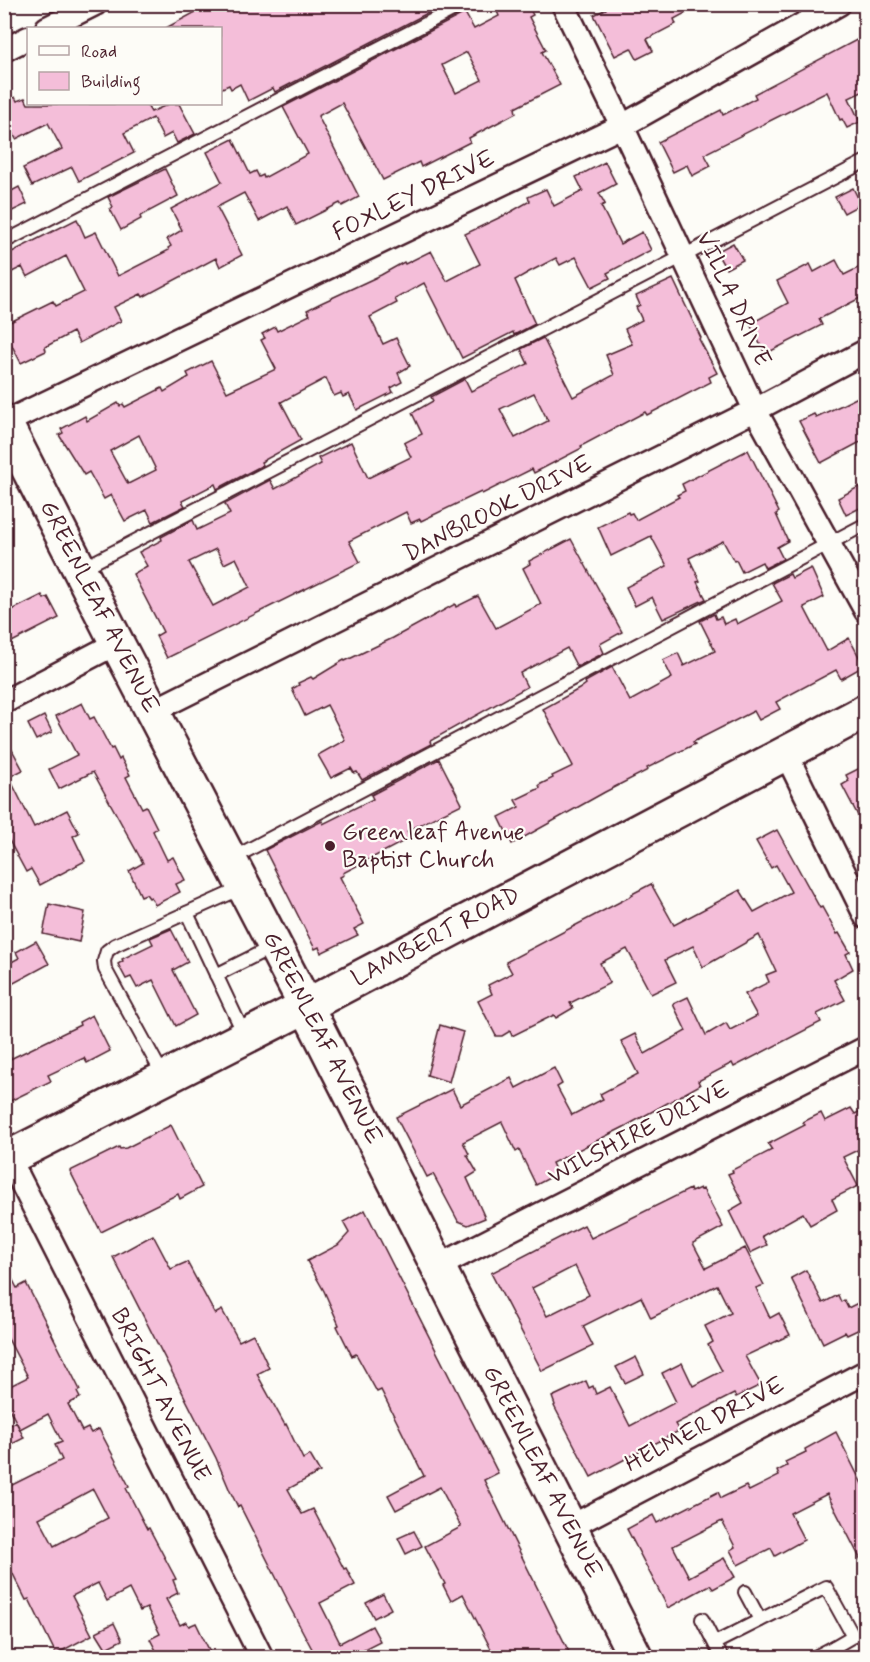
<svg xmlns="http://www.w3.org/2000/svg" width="870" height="1662" viewBox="0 0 870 1662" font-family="Mynerve,sans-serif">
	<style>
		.building { fill: #f4bed9; stroke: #4a1f2b; stroke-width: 1.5; fill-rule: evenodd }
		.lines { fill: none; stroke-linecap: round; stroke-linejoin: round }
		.lane-casing { stroke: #4a1f2b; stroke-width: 16 }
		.street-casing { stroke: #4a1f2b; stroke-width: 27 }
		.secondary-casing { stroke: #4a1f2b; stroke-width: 38 }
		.lane { stroke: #fdfcf7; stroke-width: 12 }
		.street { stroke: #fdfcf7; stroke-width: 22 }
		.secondary { stroke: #fdfcf7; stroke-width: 33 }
		.poi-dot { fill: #4a1f2b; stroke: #fdfcf7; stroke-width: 2 }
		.labels { text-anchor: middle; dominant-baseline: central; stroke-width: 4.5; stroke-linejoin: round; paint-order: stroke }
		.street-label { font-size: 24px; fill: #4a1f2b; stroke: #fdfcf7 }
		.poi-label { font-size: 24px; fill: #4a1f2b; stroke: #fdfcf7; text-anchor: start }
	</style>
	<rect width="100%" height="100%" fill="#fdfcf7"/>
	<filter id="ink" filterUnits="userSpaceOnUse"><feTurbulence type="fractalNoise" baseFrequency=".0167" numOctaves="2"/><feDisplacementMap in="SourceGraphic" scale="12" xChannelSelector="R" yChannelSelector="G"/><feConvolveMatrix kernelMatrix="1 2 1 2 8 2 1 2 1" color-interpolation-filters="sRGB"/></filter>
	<g filter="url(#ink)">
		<g class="building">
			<path d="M190,4h255l-170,88 -2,-4 -25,13 -8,-17 -9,5 -2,-4 -9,4v-61h-54l28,-15z"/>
			<path d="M505,4h22l6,11 -4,2 17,33 -4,2 18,33 -45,23 1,5 -47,25 1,4 -49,25 -2,-5 -36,18 -41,-77 -24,13 41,81 -17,9 -2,-3 -44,22 -9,-19 -28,15 -15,-28 -27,14 25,48 -22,12 -4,-9 -73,39 -2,-3 -27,13 7,14 -42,22 -6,-11 -28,15 1,4 -25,12 -17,-33v-5l49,-24 3,5 28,-14 -18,-36 -39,21 -5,-10 -18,9v-20l73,-37 8,18 11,-5 22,44 51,-26 -1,-2 3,-2 -4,-7 15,-9 -11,-21 51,-27 -15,-30 26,-13 17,35 6,-3 3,6 4,-2 1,3 44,-24 -25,-47 182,-94 9,16 25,-13 -3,-7zM467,52l15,28 -26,13 -14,-28z"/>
			<path d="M604,4h27l3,6 10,-6h58l-28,15 2,5 -29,15 6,12 -16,8 -6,-11 -16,8 -21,-41 12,-6z"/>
			<path d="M866,35v55l-17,8 11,24 -13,6 -5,-9 -2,1 -13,-28 -119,60 -3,3 6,11 -19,10 -5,-11 -14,7 -15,-30 63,-32 2,5 33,-17 -2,-4z"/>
			<path d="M15,97l2,4 8,-3 3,6h118l5,8 18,-8h10l16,30 -18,9 -5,-10 -9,5 -10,-20 -29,15 10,20 -55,28 -7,-14 -40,19 -9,-18 39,-19 -14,-26 -32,16 -12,-23v-13z"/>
			<path d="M605,162l11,22 -17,9 6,11 -4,2 19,38 22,-12 9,18 -44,23 3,5 -18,9 -16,-30 -16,8 -4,-7 -27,14 -14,8 20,44 -21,11 -1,-3 -51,26 -38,-75 -29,16 2,4 -27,14 13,27 13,-6 14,28 -12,7 4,9 -11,6 2,4 -36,18 -8,-16 -6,3 -2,-4 -7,3 -8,-18 -45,24 20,38 -40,22 2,3 -46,24 -2,-5 -33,17 3,5 -32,16 -6,-12 -22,11 -14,-26 -7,4 -15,-27 -5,3 -25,-40 4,-2 -2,-4 24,-13 2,5 31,-18 2,3 3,-2 2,3 37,-19 2,4 25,-15 -2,-4 24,-12 16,31 49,-23 -15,-29 4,-2 -3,-4 13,-7 2,4 33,-16 -3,-5 14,-7 60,-28 23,-13 1,2 26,-13 16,30 33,-17 -15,-30 42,-20 23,-13 -2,-4 18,-8 8,17 29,-15 -7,-14zM139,435l17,35 -28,14 -18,-33z"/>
			<path d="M165,169l13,27 -38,20 1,3 -20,11 -11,-21 3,-2 -5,-10z"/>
			<path d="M19,187l8,17 -23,11v-20z"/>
			<path d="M853,188l8,16 -17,9 -9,-16z"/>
			<path d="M733,243l10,17 -17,9 -10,-17z"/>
			<path d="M836,260l8,15 16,-8 6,10v18l-47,24 3,6 -57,29 -15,-30 38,-21 -11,-22 33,-17 4,8z"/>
			<path d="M673,279l28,59 -2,1 18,34 -8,4 2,5 -64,33 -2,-3 -64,34 1,2 -48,25 -2,-4 -50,25 -1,-2 -60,29 -1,-2 -9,4 -5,-11 -57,29 11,21 -193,96 -11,-22 7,-4 -30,-58 14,-8 -8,-14 23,-12 -1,-3 32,-17 4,10 33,-16 -5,-10 45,-24 5,9 46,-25 -3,-6 33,-16 17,36 43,-21 -7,-14 18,-9 -10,-21 21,-12 -2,-4 34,-18 6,12 57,-27 -7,-15 22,-11 30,59 41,-22 -8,-20 26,-11 -7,-15 17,-9 -6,-13 4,-2 -4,-9zM534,393l14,28 -33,17 -15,-29zM216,549l8,15 12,-6 14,29 -37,19 -24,-44z"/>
			<path d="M866,393v46l-45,24 -22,-42 15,-7 2,3 26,-12z"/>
			<path d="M748,450l31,62 -3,2 12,27 -11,6 6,12 -18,9 -3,-6 -20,10 -6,-12 -2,1 -11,-20 -34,17 11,23 -3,1 9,17 -43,20 -11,-22 -17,9 -9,-19 41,-21 -16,-30 -40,20 -13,-29 30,-15 1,2 3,-1 4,7 43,-23 -2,-2 8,-4 -3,-7z"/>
			<path d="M866,483v22l-20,10 -8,-17z"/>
			<path d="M571,539l51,93 -22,12 4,9 -27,14 -10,-19 -47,25 7,14 -97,54 1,3 -69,36 -5,-8 -3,1 -3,-5 -20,10 -13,-23 27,-15 -18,-35 -22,11 -13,-27 7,-4 -1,-2 13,-6 2,2 31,-19 1,1 48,-23 62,-34 1,3 22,-11 18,32 45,-24 -18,-36 7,-4 -1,-3z"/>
			<path d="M811,568l13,29 -20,10 23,44 22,-13 15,28 -23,13 -5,-9 -60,32 4,7 -21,11 -5,-9 -61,31 2,2 -48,24 1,2 -43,22 -93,52 -13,-27 20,-10 -4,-7 25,-12 -1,-3 14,-7 -1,-2 21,-10 -30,-57 36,-20 7,-5 -1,-2 27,-15 18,34 42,-23 -9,-18 15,-7 6,13 31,-15 -15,-30 14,-7 2,5 5,-2 3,7 11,-5 2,5 45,-23 -10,-18 18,-9 2,4z"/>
			<path d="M42,595l2,4 4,-2 11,21 -55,28v-32z"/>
			<path d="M82,703l8,16 4,-2 17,32 2,-1 6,12 2,-2 9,17 -4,2 16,31 4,-2 11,22 -4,3 14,29 6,-3 12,23 -9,4 4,8 -25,13 -4,-8 -2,1 -3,-4 -5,2 -12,-25 14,-8 -50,-91 -34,17 -10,-20 28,-14 -21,-39z"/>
			<path d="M44,716l8,16 -16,8 -8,-16z"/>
			<path d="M4,735l19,35 -14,7 25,50 33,-17 12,23 -6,3 12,25 -45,24 -9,-16 -5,3 -22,-41z"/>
			<path d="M439,759l23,45 -55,27 3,7 -67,35 1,2 -4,2 24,47 -10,5 4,6 -37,18 -2,-6 -4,2 -50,-99 57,-29 1,3 50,-25 -2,-4z"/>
			<path d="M866,765v66l-24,-46 7,-4 -3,-6z"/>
			<path d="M777,830l43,78 2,-1 15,27 2,-1 11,19 -4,2 7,15 -19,11 11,20 -28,14 4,8 -87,45 -2,-4 -34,18 2,4 -74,41 -74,37 5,11 -21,11 -17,-35 -3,2 -14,-30 -39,20 6,12 -2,1 10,17 -10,6 18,40 -17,7 -10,-4 -25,-47 -6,3 -31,-60 56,-28 8,16 51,-27 5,10 38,-20 8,16 -5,3 15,28 31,-16 -3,-5 38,-20 -17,-33 14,-7 10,20 41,-23 -13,-27 15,-7 18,38 20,-12 4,7 27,-14 -12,-22 24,-12 -3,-7 10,-4 -17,-36 -56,32 -10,-21 -28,14 11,22 -25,12 -24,-45 -27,14 10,20 -40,20 3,5 -17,10 -2,-3 -42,21 -2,-5 -8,5h-6l-18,-35 14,-7 -4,-9 24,-12 -6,-11 127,-67 -1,-1 19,-10 23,41 66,-35 14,22 37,-20 -15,-27 -5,3 -15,-27z"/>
			<path d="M49,904l36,8 -6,30 -36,-8z"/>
			<path d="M171,929l17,33 -15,8 23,45 -20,11 -23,-46 -16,8 -6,-11 -5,2 -8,-15 5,-3 -1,-2 31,-15 -3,-6z"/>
			<path d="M36,941l13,23 -37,20 -8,-18 15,-8 -3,-6z"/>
			<path d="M92,1015l18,36 -23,12 -3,-5 -36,17 3,6 -47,23v-42l76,-37 -1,-3z"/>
			<path d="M440,1025l23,7 -14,50 -22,-7z"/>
			<path d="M851,1108l4,6 11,-6v38l-23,11 15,29 -26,13 5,11 -27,15 -7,-12 -41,23 5,9 -17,8 -21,-42 14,-8 -15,-29 5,-2 -1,-2 40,-20 -4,-6 37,-19 -2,-3 18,-9 4,8z"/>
			<path d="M171,1125l31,62 -22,12 -2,-5 -77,38 -31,-61 49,-24 1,2 6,-1z"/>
			<path d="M700,1188l1,2 2,-1 20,38 -30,16 13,25 39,-20 19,37 -8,3 14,30 9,-5 11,22 -45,21 16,29 -25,12 -2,-3 -59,30 4,7 -88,46 -37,-71 1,-1 -3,-8 34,-16 3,7 4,-2 3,8 14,-7 20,39 46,-24 -14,-29 20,-10 11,23 29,-15 -14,-26 5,-3 -8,-16 26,-13 -14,-28 -66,33 -10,-21 -58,29 10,20 -51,25 -51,-98 93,-48 7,13 99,-49 1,3zM575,1266l14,29 -42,21 -15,-28z"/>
			<path d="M365,1210l133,263 -14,7 88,178 -77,-1 -32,-63 -12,7 -8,-16 2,-1 -20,-38 36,-19 -21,-40 -44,23 -8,-15 36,-19 -43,-86 -4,2 -21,-38 -4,2 -15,-30 2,-1 -15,-34 -17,-30 31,-16 11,-12 -6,-11z"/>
			<path d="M153,1235l18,34 16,-7 28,52 7,-4 17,31 14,-7 16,34 -12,6 28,51 1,-1 17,35 7,-4 10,17 -32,17 14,25 11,-5 31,60 2,-1 9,17 -35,18 20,40 32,-17 8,15 -20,10 4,7h-51l3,-2 -5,-9 -25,-47 1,-1 -47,-93 -2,1 -8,-16 -14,-33 -103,-201z"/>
			<path d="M4,1263l13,25 9,-5 54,107 -3,2 3,6 -12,6 14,27 6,-3 3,5 8,-4 30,57 -3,2 21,41 2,-1 27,51 -3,1 5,13 -12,6 14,26 6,-3 3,4 7,-3 17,35h-53l-10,-19 10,-5 -13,-26 -7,3 -11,-22 -22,12 -9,-18 -26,13 20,39 -36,19 -27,-55 -3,1 -22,-44v-67l58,-29 -7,-15 7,-3 -14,-28 -28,15 -16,-30v-10l24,-12 -24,-46zM93,1489l15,29 -54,28 -15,-28z"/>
			<path d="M806,1270l17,33 15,-8 3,7 3,-2 4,8 18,-9v27l-19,9 -2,-3 -22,11 -32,-65z"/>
			<path d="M636,1357l8,17 -19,9 -9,-16z"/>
			<path d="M16,1422l8,16 -20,10v-20z"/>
			<path d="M836,1432l30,60v78l-39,-76 -37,19 14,27 -29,16 -4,-8 -33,17 -8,-15 5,-3 -13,-26 -49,25 16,31 35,-19 11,19 -22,12 -3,-4 -42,23 -41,-79 26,-14 4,8 61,-31 3,6 25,-12 3,5 30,-15 -2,-5 10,-5 -2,-4 21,-10 -1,-3z"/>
			<path d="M414,1531l8,15 -16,8 -8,-16z"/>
			<path d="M383,1594l8,15 -17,9 -8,-15z"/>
			<path d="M114,1623l8,17 -16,8 -10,-16z"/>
		</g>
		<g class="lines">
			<defs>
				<g id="lane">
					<path d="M4,242l460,-238"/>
					<path d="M81,569l785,-408"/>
					<path d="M231,859l635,-335"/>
					<path d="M187,913l58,123"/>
					<path d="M216,975l58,-29"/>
					<path d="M164,1077l-59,-108 -1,-8 3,-10 8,-6 127,-57"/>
					<path d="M745,1592l15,28"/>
					<path d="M702,1619l20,39"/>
					<path d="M715,1643l111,-56 27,49 -19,11 6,11"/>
					<path d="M813,1658l21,-11"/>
				</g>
				<g id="street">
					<path d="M563,4l59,122 133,284 111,201"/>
					<path d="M47,28l48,-24"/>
					<path d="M4,50l24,-12"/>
					<path d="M4,423l618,-297 217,-122"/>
					<path d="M4,702l113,-59"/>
					<path d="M153,711l602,-301 111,-59"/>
					<path d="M785,752l81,165"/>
					<path d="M9,1158l253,500"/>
					<path d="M437,1267l429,-219"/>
					<path d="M570,1527l296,-155"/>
				</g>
				<g id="secondary">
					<path d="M4,421l113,222 189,363 330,652"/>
					<path d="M4,1160l302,-154 560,-295"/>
				</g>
			</defs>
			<use href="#lane" class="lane-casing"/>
			<use href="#street" class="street-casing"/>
			<use href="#secondary" class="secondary-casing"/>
			<use href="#lane" class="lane"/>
			<use href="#street" class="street"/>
			<use href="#secondary" class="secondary"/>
		</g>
	</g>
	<circle class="poi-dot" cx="330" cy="846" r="6"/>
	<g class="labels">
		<g class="street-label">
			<text transform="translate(414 196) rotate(-26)">FOXLEY DRIVE</text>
			<text transform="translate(733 299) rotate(65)">VILLA DRIVE</text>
			<text transform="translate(498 509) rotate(-27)">DANBROOK DRIVE</text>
			<text transform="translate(99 607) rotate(63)">GREENLEAF AVENUE</text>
			<text transform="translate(436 937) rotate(-28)">LAMBERT ROAD</text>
			<text transform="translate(322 1038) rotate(63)">GREENLEAF AVENUE</text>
			<text transform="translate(639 1133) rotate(-27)">WILSHIRE DRIVE</text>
			<text transform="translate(160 1395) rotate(63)">BRIGHT AVENUE</text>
			<text transform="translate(705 1425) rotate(-28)">HELMER DRIVE</text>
			<text transform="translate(542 1472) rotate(63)">GREENLEAF AVENUE</text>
		</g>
		<g class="poi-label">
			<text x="342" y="832">Greenleaf Avenue<tspan x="342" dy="28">Baptist Church</tspan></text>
		</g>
	</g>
	<rect width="870" height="1662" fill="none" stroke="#fdfcf7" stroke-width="24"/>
	<rect x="12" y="12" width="846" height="1638" fill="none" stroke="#4a1f2b" stroke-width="2" filter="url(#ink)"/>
	<rect x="27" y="27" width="195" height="78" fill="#fdfcf7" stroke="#b5a4a5" stroke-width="1.5"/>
	<rect x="39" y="46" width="30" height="9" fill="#fdfcf7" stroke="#b5a4a5" stroke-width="1.5"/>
	<text x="81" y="57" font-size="18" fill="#4a1f2b">Road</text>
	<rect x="39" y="72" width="30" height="18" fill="#f4bed9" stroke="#b5a4a5" stroke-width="1.5"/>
	<text x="81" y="87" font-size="18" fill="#4a1f2b">Building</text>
</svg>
